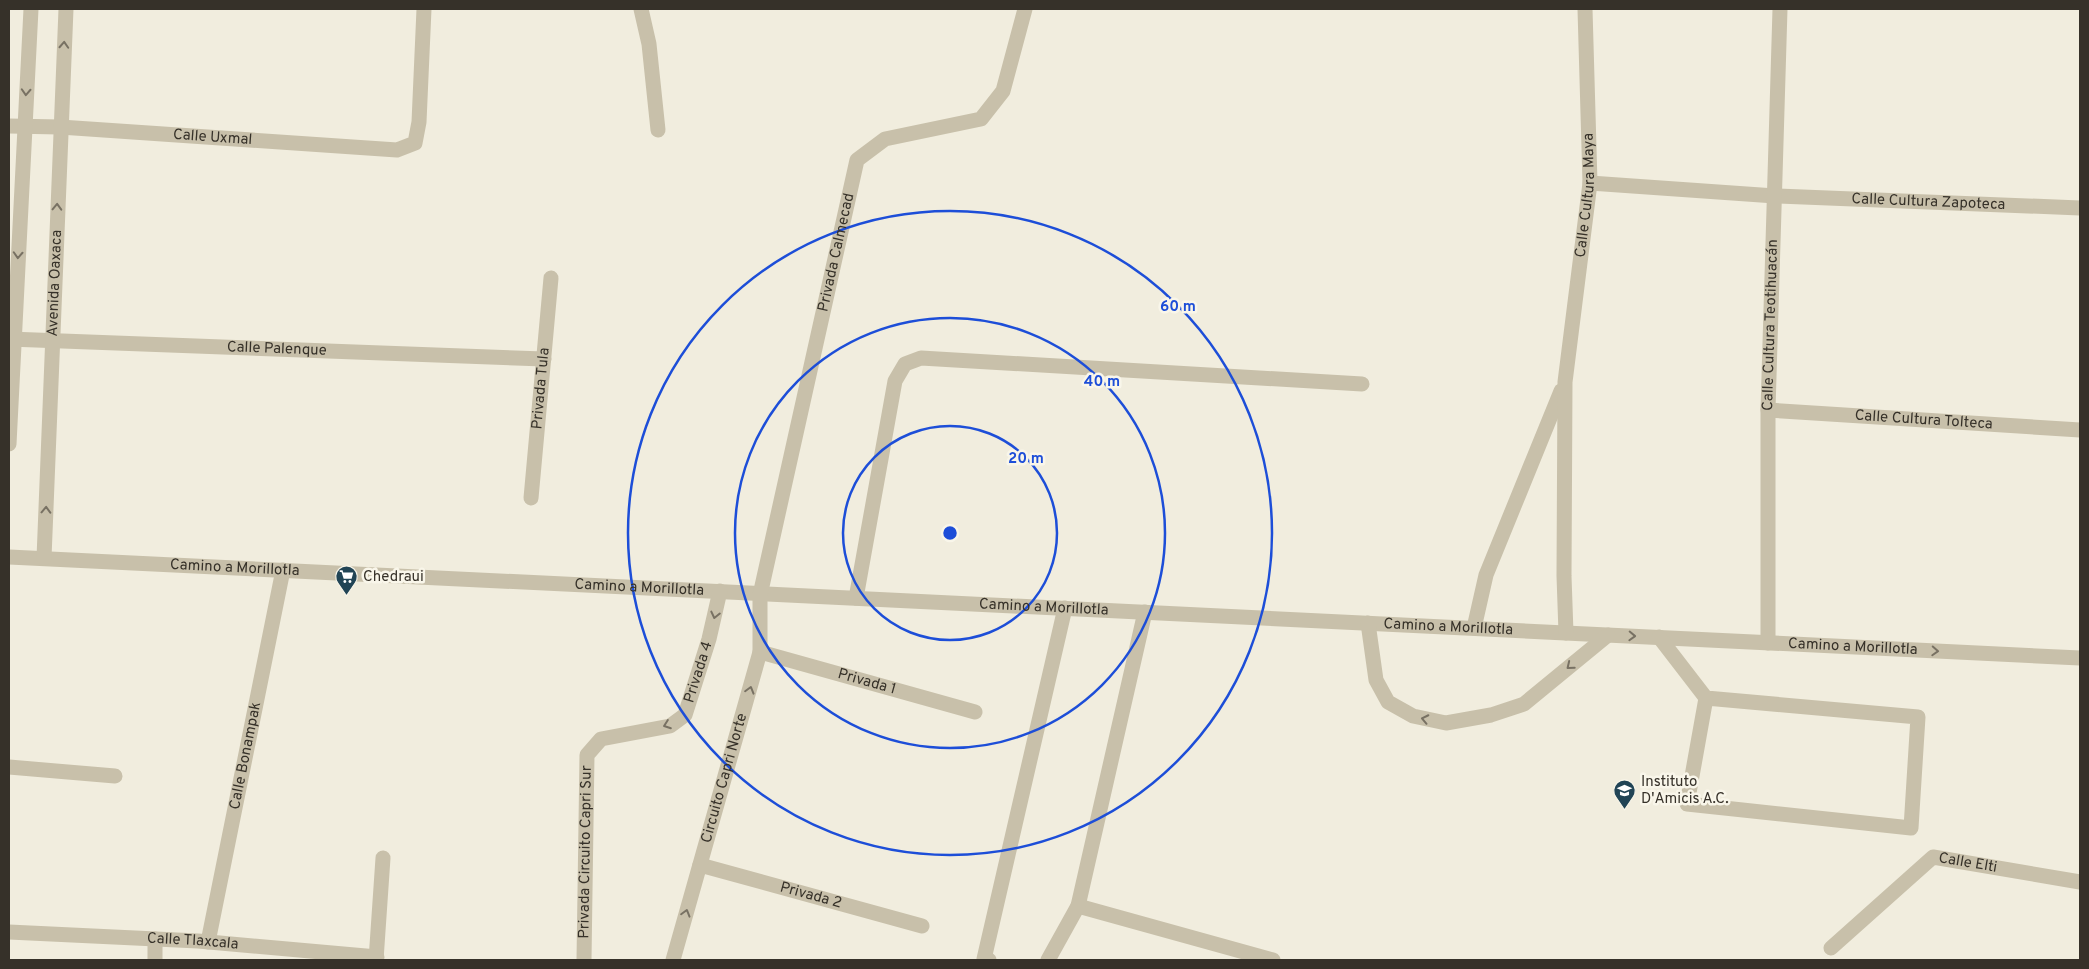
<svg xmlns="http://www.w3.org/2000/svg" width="2089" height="969" viewBox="0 0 2089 969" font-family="Overpass,sans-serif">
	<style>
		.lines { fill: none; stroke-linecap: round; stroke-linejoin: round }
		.minor { stroke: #c8c0aa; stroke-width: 15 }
		.oneway { stroke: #787163 }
		.ring { fill: none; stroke: #1d4ed8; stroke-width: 2.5 }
		.labels { text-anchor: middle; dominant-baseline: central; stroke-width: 5; stroke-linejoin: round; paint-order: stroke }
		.street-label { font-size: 15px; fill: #363129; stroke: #f9f6ea }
		.poi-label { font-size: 15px; fill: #363129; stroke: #f9f6ea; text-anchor: start }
		.centre { fill: #1d4ed8; stroke: #f9f6ea; stroke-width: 2.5 }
		.ring-label { font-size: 15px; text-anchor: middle; font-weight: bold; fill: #1d4ed8; stroke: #f9f6ea; stroke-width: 5; stroke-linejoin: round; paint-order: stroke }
	</style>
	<rect width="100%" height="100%" fill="#f1edde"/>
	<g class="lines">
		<g class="minor">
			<path d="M641,9l8,35 9,86"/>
			<path id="s1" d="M9,126l51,1 337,23 18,-7 4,-21 5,-113"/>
			<path id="s2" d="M1590,183l185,13 305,12"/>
			<path id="s3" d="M9,339l535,20"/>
			<path id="s4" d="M1768,410l312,20"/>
			<path d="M9,444l22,-435"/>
			<path id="s5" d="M531,498l20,-220"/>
			<path id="s6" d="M9,557l2071,101"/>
			<path id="s7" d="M44,558l22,-549"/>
			<path d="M856,598l39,-217 10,-17 16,-6 441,26"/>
			<path d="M1145,612l-67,294 195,54"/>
			<path d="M1368,623l8,57 12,22 25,14 33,7 45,-8 33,-11 84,-69"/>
			<path d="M1474,628l12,-53 75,-184"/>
			<path id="s8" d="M1566,633l-2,-57 1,-194 25,-199 -5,-174"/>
			<path d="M1659,637l47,61 212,19 -7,111 -224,-24 19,-106"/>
			<path id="s9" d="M1768,643v-233l12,-401"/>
			<path id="s10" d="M760,652l215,60"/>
			<path d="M9,767l106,9"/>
			<path id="s11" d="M700,865l222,61"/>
			<path id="s12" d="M9,932l189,9 179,16"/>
			<path d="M155,939v21"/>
			<path id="s13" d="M208,942l75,-372"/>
			<path id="s14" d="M1831,948l102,-91 147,25"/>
			<path d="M376,960l7,-102"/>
			<path id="s15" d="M584,960l3,-205 14,-16 69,-13 15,-11 24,-76 11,-48"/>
			<path id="s16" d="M673,960l87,-308v-57l97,-435 28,-21 96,-20 22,-28 22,-82"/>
			<path d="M989,960l-5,-1 81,-351"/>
			<path d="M1048,960l30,-54"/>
		</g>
	</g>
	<defs><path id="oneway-chevron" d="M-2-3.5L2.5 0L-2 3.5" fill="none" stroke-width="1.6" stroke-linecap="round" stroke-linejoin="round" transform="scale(1.25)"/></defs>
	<g class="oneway">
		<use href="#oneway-chevron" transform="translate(64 45) rotate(-87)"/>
		<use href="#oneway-chevron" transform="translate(26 92) rotate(93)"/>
		<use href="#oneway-chevron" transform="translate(57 207) rotate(-88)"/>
		<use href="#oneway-chevron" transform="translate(18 255) rotate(93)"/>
		<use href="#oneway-chevron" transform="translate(46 510) rotate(-88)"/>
		<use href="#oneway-chevron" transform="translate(715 615) rotate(103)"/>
		<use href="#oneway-chevron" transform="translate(1632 636) rotate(2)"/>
		<use href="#oneway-chevron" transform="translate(1935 651) rotate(3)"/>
		<use href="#oneway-chevron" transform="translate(1570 666) rotate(141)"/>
		<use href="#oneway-chevron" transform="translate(750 690) rotate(-74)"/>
		<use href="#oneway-chevron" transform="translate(1425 719) rotate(-168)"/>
		<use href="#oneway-chevron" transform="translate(667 725) rotate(160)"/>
		<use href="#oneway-chevron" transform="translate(686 913) rotate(-74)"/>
	</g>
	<g class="ring">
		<circle cx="950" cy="533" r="107"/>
		<circle cx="950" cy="533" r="215"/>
		<circle cx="950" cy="533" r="322"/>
	</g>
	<defs>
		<symbol id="supermarket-pin" viewBox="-11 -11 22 30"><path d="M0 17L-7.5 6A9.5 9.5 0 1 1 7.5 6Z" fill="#214455" stroke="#f9f6ea"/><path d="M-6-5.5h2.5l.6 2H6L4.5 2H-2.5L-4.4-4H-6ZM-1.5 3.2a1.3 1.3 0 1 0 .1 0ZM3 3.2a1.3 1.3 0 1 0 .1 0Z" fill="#fff"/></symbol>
		<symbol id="school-pin" viewBox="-11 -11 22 30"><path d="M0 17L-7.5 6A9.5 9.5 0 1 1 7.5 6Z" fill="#214455" stroke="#f9f6ea"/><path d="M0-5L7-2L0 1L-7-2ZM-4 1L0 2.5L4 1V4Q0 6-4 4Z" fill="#fff"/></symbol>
	</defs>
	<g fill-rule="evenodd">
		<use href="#supermarket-pin" x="334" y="564" width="25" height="34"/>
		<use href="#school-pin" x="1612" y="778" width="25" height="34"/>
	</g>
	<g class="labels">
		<g class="street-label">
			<text stroke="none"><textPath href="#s1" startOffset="204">Calle Uxmal</textPath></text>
			<text stroke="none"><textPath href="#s8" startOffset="439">Calle Cultura Maya</textPath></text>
			<text stroke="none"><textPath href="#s2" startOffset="339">Calle Cultura Zapoteca</textPath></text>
			<text stroke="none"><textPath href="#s16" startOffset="728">Privada Calmecad</textPath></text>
			<text stroke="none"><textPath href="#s7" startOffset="275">Avenida Oaxaca</textPath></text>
			<text stroke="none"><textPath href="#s9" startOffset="318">Calle Cultura Teotihuacán</textPath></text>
			<text stroke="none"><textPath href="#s3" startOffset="268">Calle Palenque</textPath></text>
			<text stroke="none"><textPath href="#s5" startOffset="110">Privada Tula</textPath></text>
			<text stroke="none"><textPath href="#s4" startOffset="156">Calle Cultura Tolteca</textPath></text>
			<text stroke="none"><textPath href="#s6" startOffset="226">Camino a Morillotla</textPath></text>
			<text stroke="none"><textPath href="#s6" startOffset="631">Camino a Morillotla</textPath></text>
			<text stroke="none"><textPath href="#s6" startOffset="1036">Camino a Morillotla</textPath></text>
			<text stroke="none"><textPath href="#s6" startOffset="1441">Camino a Morillotla</textPath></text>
			<text stroke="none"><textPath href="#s6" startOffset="1846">Camino a Morillotla</textPath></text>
			<text stroke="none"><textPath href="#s15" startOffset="360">Privada 4</textPath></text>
			<text stroke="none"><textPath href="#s10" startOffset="111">Privada 1</textPath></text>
			<text stroke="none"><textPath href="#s13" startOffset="190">Calle Bonampak</textPath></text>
			<text stroke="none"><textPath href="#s16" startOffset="189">Circuito Capri Norte</textPath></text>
			<text stroke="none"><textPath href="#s15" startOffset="108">Privada Circuito Capri Sur</textPath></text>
			<text stroke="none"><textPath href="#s14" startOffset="172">Calle Elti</textPath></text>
			<text stroke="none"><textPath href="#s11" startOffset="115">Privada 2</textPath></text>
			<text stroke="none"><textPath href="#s12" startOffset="184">Calle Tlaxcala</textPath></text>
		</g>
		<g class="poi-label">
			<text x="363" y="577">Chedraui</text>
			<text x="1641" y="782">Instituto<tspan x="1641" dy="17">D'Amicis A.C.</tspan></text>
		</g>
	</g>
	<circle cx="950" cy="533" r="8" class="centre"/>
	<g class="ring-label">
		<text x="1178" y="311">60 m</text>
		<text x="1102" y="386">40 m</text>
		<text x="1026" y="463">20 m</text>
	</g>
	<rect width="2089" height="969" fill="none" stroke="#363129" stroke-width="20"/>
</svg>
